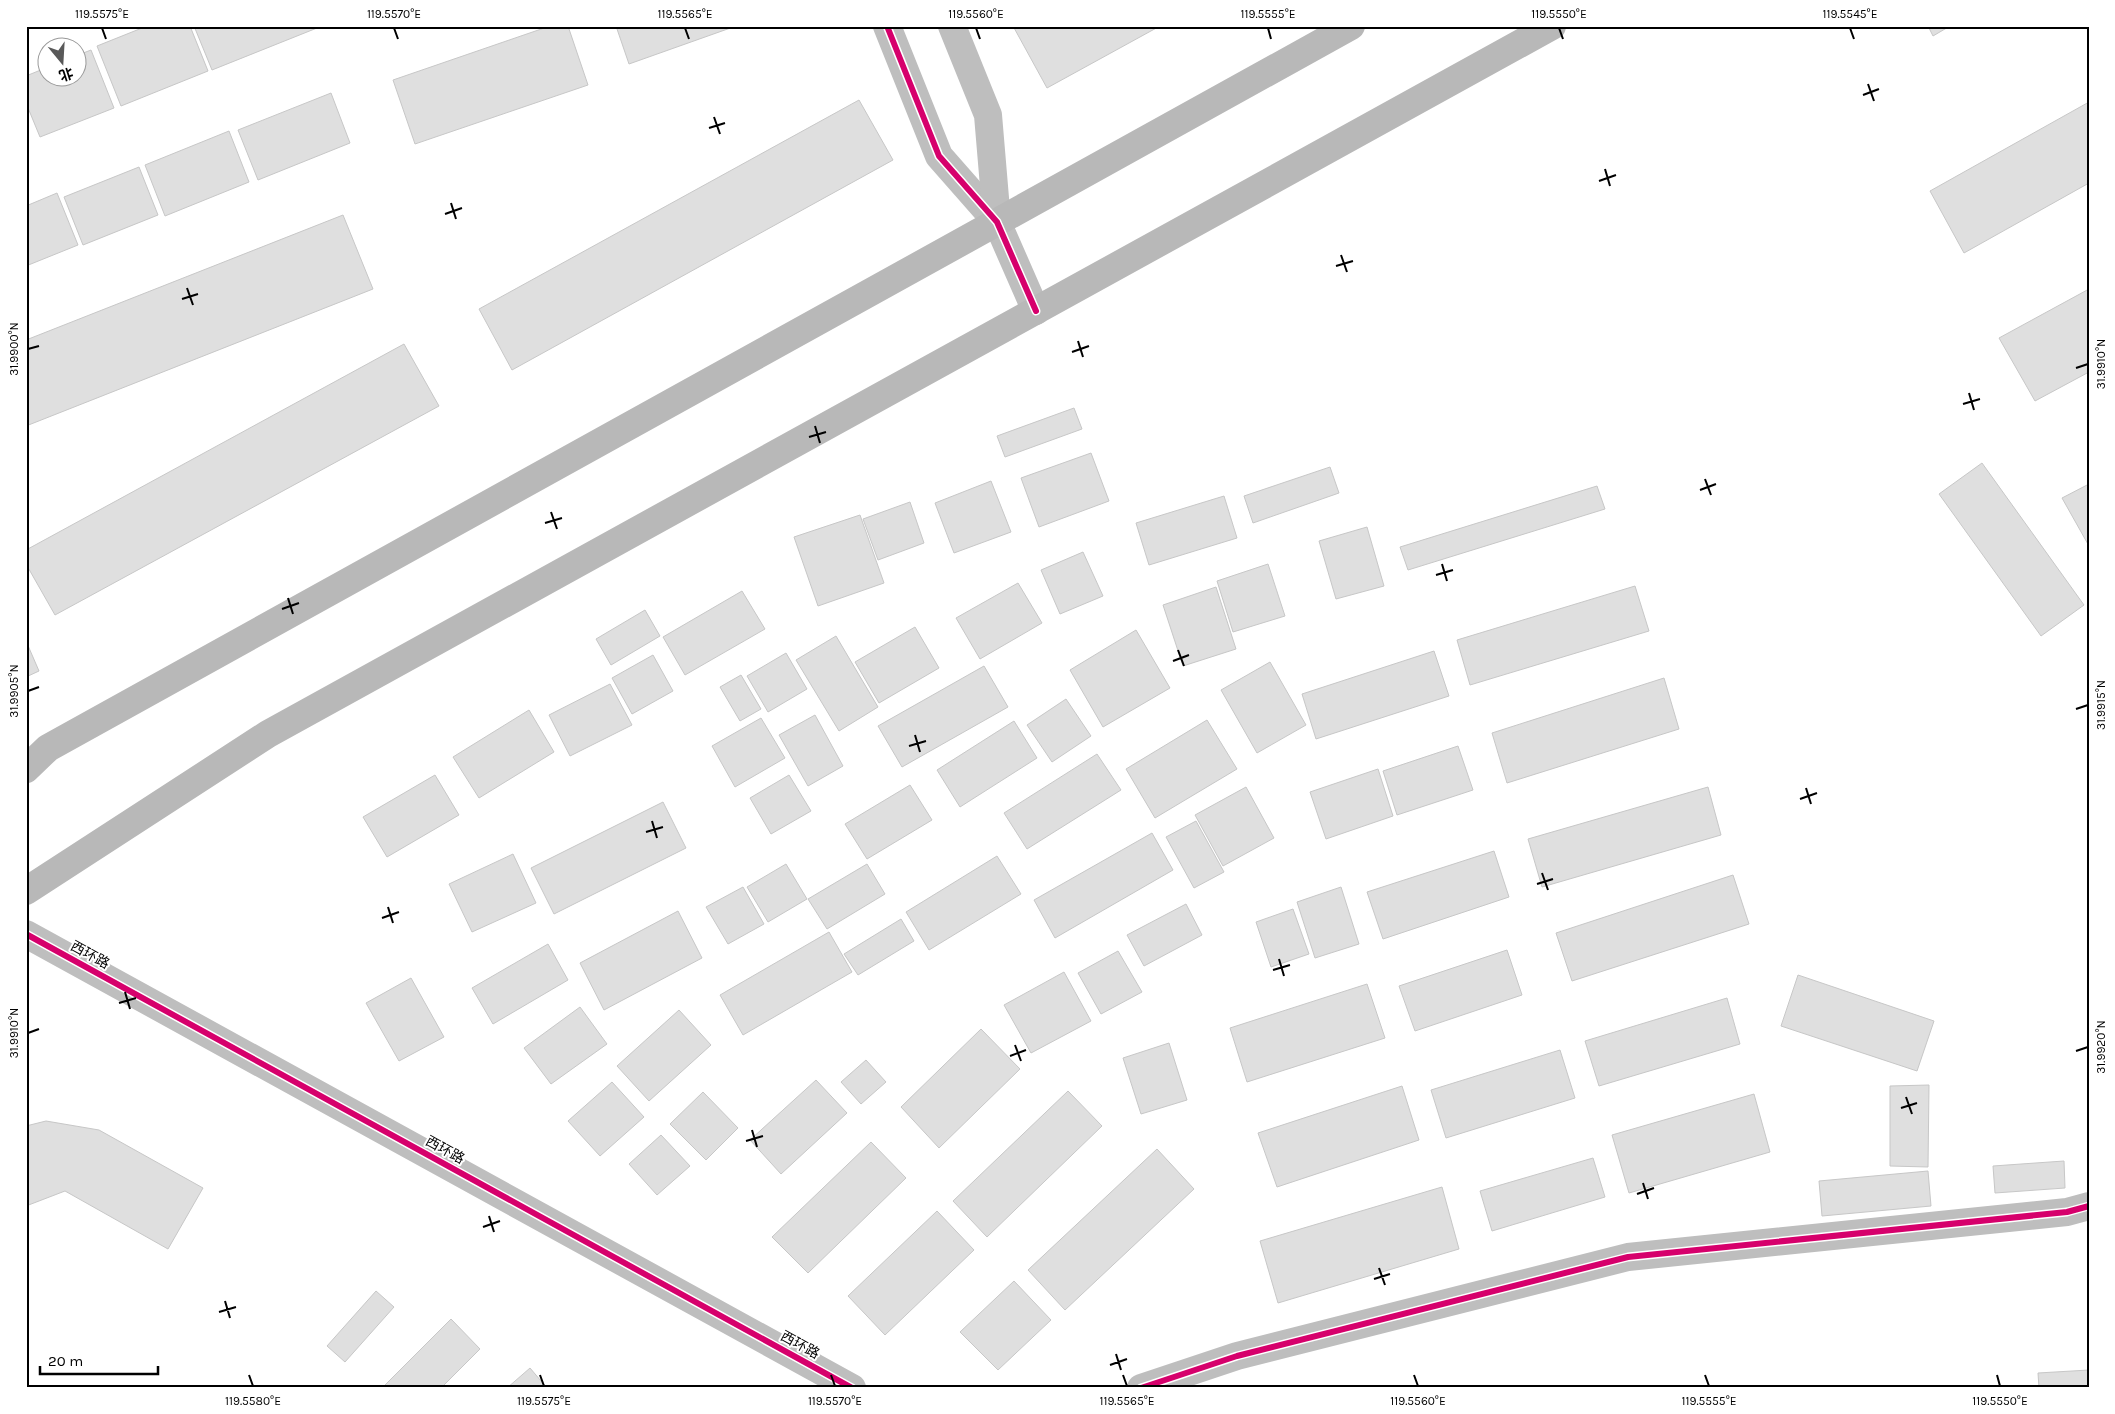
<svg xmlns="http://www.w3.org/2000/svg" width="2115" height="1414" viewBox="0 0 2115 1414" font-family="Karla,'Noto Sans SC',sans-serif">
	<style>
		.building { fill: #dfdfdf; stroke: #c7c7c7 }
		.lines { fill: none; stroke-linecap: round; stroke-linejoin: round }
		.minor { stroke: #bebebe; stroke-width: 28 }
		.tertiary { stroke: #bebebe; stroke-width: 28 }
		.secondary { stroke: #b8b8b8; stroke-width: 28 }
		.cycleway-casing { stroke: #fff; stroke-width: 9 }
		.cycleway { stroke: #d6006c; stroke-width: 6 }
		.ticks { fill: none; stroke: #000; stroke-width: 2 }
		.labels { text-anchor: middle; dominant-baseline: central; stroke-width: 4; stroke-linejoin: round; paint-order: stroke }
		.street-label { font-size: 14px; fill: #000; stroke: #fff }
		.neatline { fill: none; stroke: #000; stroke-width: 2 }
		.ticks-label { font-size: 12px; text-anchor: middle; fill: #000 }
	</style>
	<rect width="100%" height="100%" fill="#fff"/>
	<g class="building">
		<path d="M147,26h43l18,45 -87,35 -24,-60z"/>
		<path d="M194,26h128l-110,44z"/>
		<path d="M550,26h18l20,59 -173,59 -22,-64z"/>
		<path d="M616,26h120l-107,38z"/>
		<path d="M1013,26h147l-113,62z"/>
		<path d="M1928,26h22l-17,10z"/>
		<path d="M91,50l23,58 -74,29 -14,-34v-27l22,-9v11h30v-23z"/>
		<path d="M331,93l19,50 -92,37 -20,-50z"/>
		<path d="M859,100l34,60 -381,210 -33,-61z"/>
		<path d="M2089,102v81l-125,70 -34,-62z"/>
		<path d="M229,131l20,51 -84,34 -20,-51z"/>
		<path d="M139,167l19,48 -75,30 -19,-48z"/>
		<path d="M57,193l21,52 -52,21v-60z"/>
		<path d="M343,215l30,74 -347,137v-86z"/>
		<path d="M2089,289v83l-54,29 -36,-63z"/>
		<path d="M404,344l35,62 -384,209 -29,-51v-14z"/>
		<path d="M1074,408l8,21 -77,28 -8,-21z"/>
		<path d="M1091,453l18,48 -70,26 -18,-49z"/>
		<path d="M1982,463l102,142 -43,31 -102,-142z"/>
		<path d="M1330,467l9,26 -86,30 -9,-27z"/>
		<path d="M991,481l20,51 -57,21 -19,-50z"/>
		<path d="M2089,484v62l-27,-48z"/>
		<path d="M1597,486l8,23 -197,61 -8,-23z"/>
		<path d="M1224,496l13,42 -88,27 -13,-42z"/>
		<path d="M910,502l14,41 -46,17 -15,-41z"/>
		<path d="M860,515l24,68 -66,23 -24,-69z"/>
		<path d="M1367,527l17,59 -48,13 -17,-58z"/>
		<path d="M1083,552l20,44 -43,18 -19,-44z"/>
		<path d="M1268,564l17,52 -52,16 -16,-51z"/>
		<path d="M1018,583l24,40 -62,36 -24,-41z"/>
		<path d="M1635,586l14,45 -179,54 -13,-45z"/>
		<path d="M1216,587l20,62 -53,17 -20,-61z"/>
		<path d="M742,591l23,38 -80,46 -22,-38z"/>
		<path d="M645,610l15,26 -49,29 -15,-26z"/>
		<path d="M915,627l24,41 -60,35 -24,-41z"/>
		<path d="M1136,630l34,58 -67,39 -33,-57z"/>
		<path d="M836,636l42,71 -39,24 -43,-71z"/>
		<path d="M26,641l13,30 -13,6z"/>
		<path d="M1434,651l15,45 -133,43 -14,-45z"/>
		<path d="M786,653l21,36 -39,23 -21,-36z"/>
		<path d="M653,655l20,36 -41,23 -20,-36z"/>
		<path d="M1270,662l36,63 -49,28 -36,-63z"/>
		<path d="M984,666l24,41 -106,60 -24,-41z"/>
		<path d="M741,675l20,34 -21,12 -20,-34z"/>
		<path d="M1664,678l15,51 -172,54 -15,-50z"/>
		<path d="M610,684l22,41 -62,31 -21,-41z"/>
		<path d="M1066,699l25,37 -39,26 -25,-37z"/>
		<path d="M529,710l25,42 -75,46 -26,-41z"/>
		<path d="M815,715l28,51 -35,20 -29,-51z"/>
		<path d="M761,718l24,40 -50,29 -23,-41z"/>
		<path d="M1207,720l30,49 -82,49 -29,-49z"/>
		<path d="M1014,721l23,37 -77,49 -23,-37z"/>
		<path d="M1458,746l15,44 -76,25 -14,-44z"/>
		<path d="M1097,754l24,36 -94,59 -23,-36z"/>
		<path d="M1378,769l15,47 -67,23 -16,-47z"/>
		<path d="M435,775l24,40 -72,42 -24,-40z"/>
		<path d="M789,775l22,36 -40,23 -21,-36z"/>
		<path d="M910,785l22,35 -65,39 -22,-35z"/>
		<path d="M1246,787l28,51 -51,28 -28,-51z"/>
		<path d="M1708,787l13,48 -179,52 -14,-48z"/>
		<path d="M663,802l23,46 -132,66 -23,-46z"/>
		<path d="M1196,821l28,51 -30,16 -28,-51z"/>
		<path d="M1152,833l21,37 -118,68 -21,-38z"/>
		<path d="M1494,851l15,46 -126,42 -16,-47z"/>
		<path d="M513,854l23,49 -64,29 -23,-48z"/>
		<path d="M997,856l24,38 -92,56 -23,-38z"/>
		<path d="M786,864l21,35 -39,23 -21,-35z"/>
		<path d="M867,864l18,30 -58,35 -19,-30z"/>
		<path d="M1733,875l16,49 -177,57 -16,-48z"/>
		<path d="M743,887l21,37 -36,20 -22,-37z"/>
		<path d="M1341,887l18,57 -44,14 -18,-56z"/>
		<path d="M1186,904l16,31 -58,31 -17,-31z"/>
		<path d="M1293,909l16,45 -38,13 -15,-45z"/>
		<path d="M678,911l24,47 -98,52 -24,-47z"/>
		<path d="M901,919l13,22 -56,34 -14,-21z"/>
		<path d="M829,932l23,40 -109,63 -23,-40z"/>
		<path d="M548,944l20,36 -75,44 -21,-36z"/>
		<path d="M1507,950l15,45 -107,36 -16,-45z"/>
		<path d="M1118,951l24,41 -41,22 -23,-41z"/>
		<path d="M1064,972l27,49 -60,32 -27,-48z"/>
		<path d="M1798,975l136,46 -17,50 -136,-45z"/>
		<path d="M411,978l33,59 -45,24 -33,-58z"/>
		<path d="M1367,984l18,54 -138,44 -17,-54z"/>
		<path d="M1727,998l13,46 -141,42 -14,-45z"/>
		<path d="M580,1007l27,37 -56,40 -27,-36z"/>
		<path d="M679,1010l32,35 -62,56 -32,-35z"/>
		<path d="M981,1029l39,40 -81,79 -38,-41z"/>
		<path d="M1169,1043l18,57 -46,14 -18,-56z"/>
		<path d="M1560,1050l15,48 -129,40 -15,-48z"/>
		<path d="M866,1060l20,22 -25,22 -20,-22z"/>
		<path d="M816,1080l31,33 -66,61 -31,-34z"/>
		<path d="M612,1082l32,35 -44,39 -32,-35z"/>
		<path d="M1929,1085l-1,82 -38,-1v-80z"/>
		<path d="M1402,1086l17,54 -142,47 -19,-54z"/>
		<path d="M1068,1091l34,35 -115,111 -34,-36z"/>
		<path d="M703,1092l35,36 -32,32 -36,-36z"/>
		<path d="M1754,1094l16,58 -141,41 -17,-58z"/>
		<path d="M46,1121l53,9 104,58 -35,61 -103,-58 -39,15v-80z"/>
		<path d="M661,1135l29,31 -33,29 -28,-31z"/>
		<path d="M871,1142l35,36 -98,95 -36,-36z"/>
		<path d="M1157,1149l37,40 -129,121 -37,-40z"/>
		<path d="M1593,1158l12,39 -113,34 -12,-40z"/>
		<path d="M2064,1161l1,27 -70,5 -2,-27z"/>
		<path d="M1928,1171l3,35 -109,10 -3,-35z"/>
		<path d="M1442,1187l17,62 -181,54 -18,-62z"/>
		<path d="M937,1211l37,39 -89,85 -37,-39z"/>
		<path d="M1014,1281l37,39 -53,50 -38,-38z"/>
		<path d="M376,1291l18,16 -49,55 -18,-16z"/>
		<path d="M451,1319l29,30 -39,39h-59z"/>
		<path d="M530,1368l17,20h-40z"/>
		<path d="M2089,1370v18h-50l-1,-15z"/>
	</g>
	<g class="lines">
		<g class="minor">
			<path d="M887,26l52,130 58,66"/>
			<path d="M952,26l36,89 9,107"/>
			<path d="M1141,1388l96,-32 391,-99 439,-45 22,-6"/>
		</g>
		<g class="tertiary">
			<path d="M997,222l39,89"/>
			<path d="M26,934l826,454"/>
		</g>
		<g class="secondary">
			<path d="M26,769l22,-21 1303,-722"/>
			<path d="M26,891l242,-157 1284,-708"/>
		</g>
		<defs>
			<g id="cycleway">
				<path d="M887,26l52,130 58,66 39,89"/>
				<path d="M26,934l826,454"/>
				<path d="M1141,1388l96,-32 391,-99 439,-45 22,-6"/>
			</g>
		</defs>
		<use href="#cycleway" class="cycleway-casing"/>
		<use href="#cycleway" class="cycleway"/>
	</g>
	<path class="ticks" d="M102,28l4,11M394,28l4,11M685,28l4,11M976,28l4,11M1268,28l3,11M1559,28l4,11M1850,28l4,11M1868,84l6,17M1863,95l16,-6M714,117l6,17M709,128l16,-5M1605,169l5,17M1599,181l17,-6M451,203l5,16M445,214l17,-6M1341,255l6,17M1336,266l17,-5M187,288l6,17M182,299l16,-5M1078,341l5,16M28,349l11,-3M1072,352l17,-6M2076,368l12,-4M1969,393l5,17M1963,404l17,-5M815,426l5,17M809,437l17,-5M1705,479l6,16M1700,490l16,-6M551,512l6,17M545,523l17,-5M1442,564l5,17M1436,575l17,-5M288,598l5,16M282,609l17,-6M1178,650l6,16M1173,661l16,-6M28,691l11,-4M2076,709l12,-4M915,735l5,17M909,746l17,-5M1806,788l5,16M1800,799l17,-6M652,821l5,17M646,832l17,-5M1542,873l6,17M1537,884l16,-5M388,907l5,16M382,918l17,-6M1279,959l5,17M1273,970l17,-5M125,992l5,17M119,1003l17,-5M28,1033l11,-4M1015,1045l6,16M2076,1051l12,-4M1010,1056l16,-6M1906,1097l6,17M1901,1108l16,-5M752,1130l5,17M746,1141l17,-5M1643,1183l5,16M1637,1194l17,-6M489,1216l5,16M483,1227l17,-6M1379,1268l6,17M1374,1279l16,-5M225,1301l5,17M219,1312l17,-5M1116,1354l5,16M1110,1365l17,-6M249,1375l4,11M540,1375l4,11M831,1375l4,11M1123,1375l4,11M1414,1375l4,11M1705,1375l4,11M1997,1375l3,11"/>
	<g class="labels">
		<g class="street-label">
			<text transform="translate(90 955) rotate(29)">西环路</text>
			<text transform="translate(445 1150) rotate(29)">西环路</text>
			<text transform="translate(800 1345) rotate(29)">西环路</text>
		</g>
	</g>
	<rect width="2115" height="1414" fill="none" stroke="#ffffff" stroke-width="55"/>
	<g transform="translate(62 62) rotate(162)"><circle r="24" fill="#ffffff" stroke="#999999"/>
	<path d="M0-4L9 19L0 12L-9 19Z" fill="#595959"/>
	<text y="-8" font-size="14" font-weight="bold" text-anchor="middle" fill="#000000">北</text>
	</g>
	<path d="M40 1366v8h118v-8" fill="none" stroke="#000000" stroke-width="2.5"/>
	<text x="48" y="1366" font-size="15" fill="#000000" stroke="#ffffff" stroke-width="4" paint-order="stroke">20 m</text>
	<rect x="28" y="28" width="2060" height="1358" class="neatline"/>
	<g class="ticks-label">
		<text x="102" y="18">119.5575°E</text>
		<text x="394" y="18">119.5570°E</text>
		<text x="685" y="18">119.5565°E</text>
		<text x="976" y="18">119.5560°E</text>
		<text x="1268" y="18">119.5555°E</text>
		<text x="1559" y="18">119.5550°E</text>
		<text x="1850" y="18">119.5545°E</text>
		<text transform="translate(14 349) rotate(-90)" y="4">31.9900°N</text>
		<text transform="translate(2101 364) rotate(-90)" y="4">31.9910°N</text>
		<text transform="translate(14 691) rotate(-90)" y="4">31.9905°N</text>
		<text transform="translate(2101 705) rotate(-90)" y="4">31.9915°N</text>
		<text transform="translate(14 1033) rotate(-90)" y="4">31.9910°N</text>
		<text transform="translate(2101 1047) rotate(-90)" y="4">31.9920°N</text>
		<text x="253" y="1405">119.5580°E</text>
		<text x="544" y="1405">119.5575°E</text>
		<text x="835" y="1405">119.5570°E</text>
		<text x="1127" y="1405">119.5565°E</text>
		<text x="1418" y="1405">119.5560°E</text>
		<text x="1709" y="1405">119.5555°E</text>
		<text x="2000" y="1405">119.5550°E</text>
	</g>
</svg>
